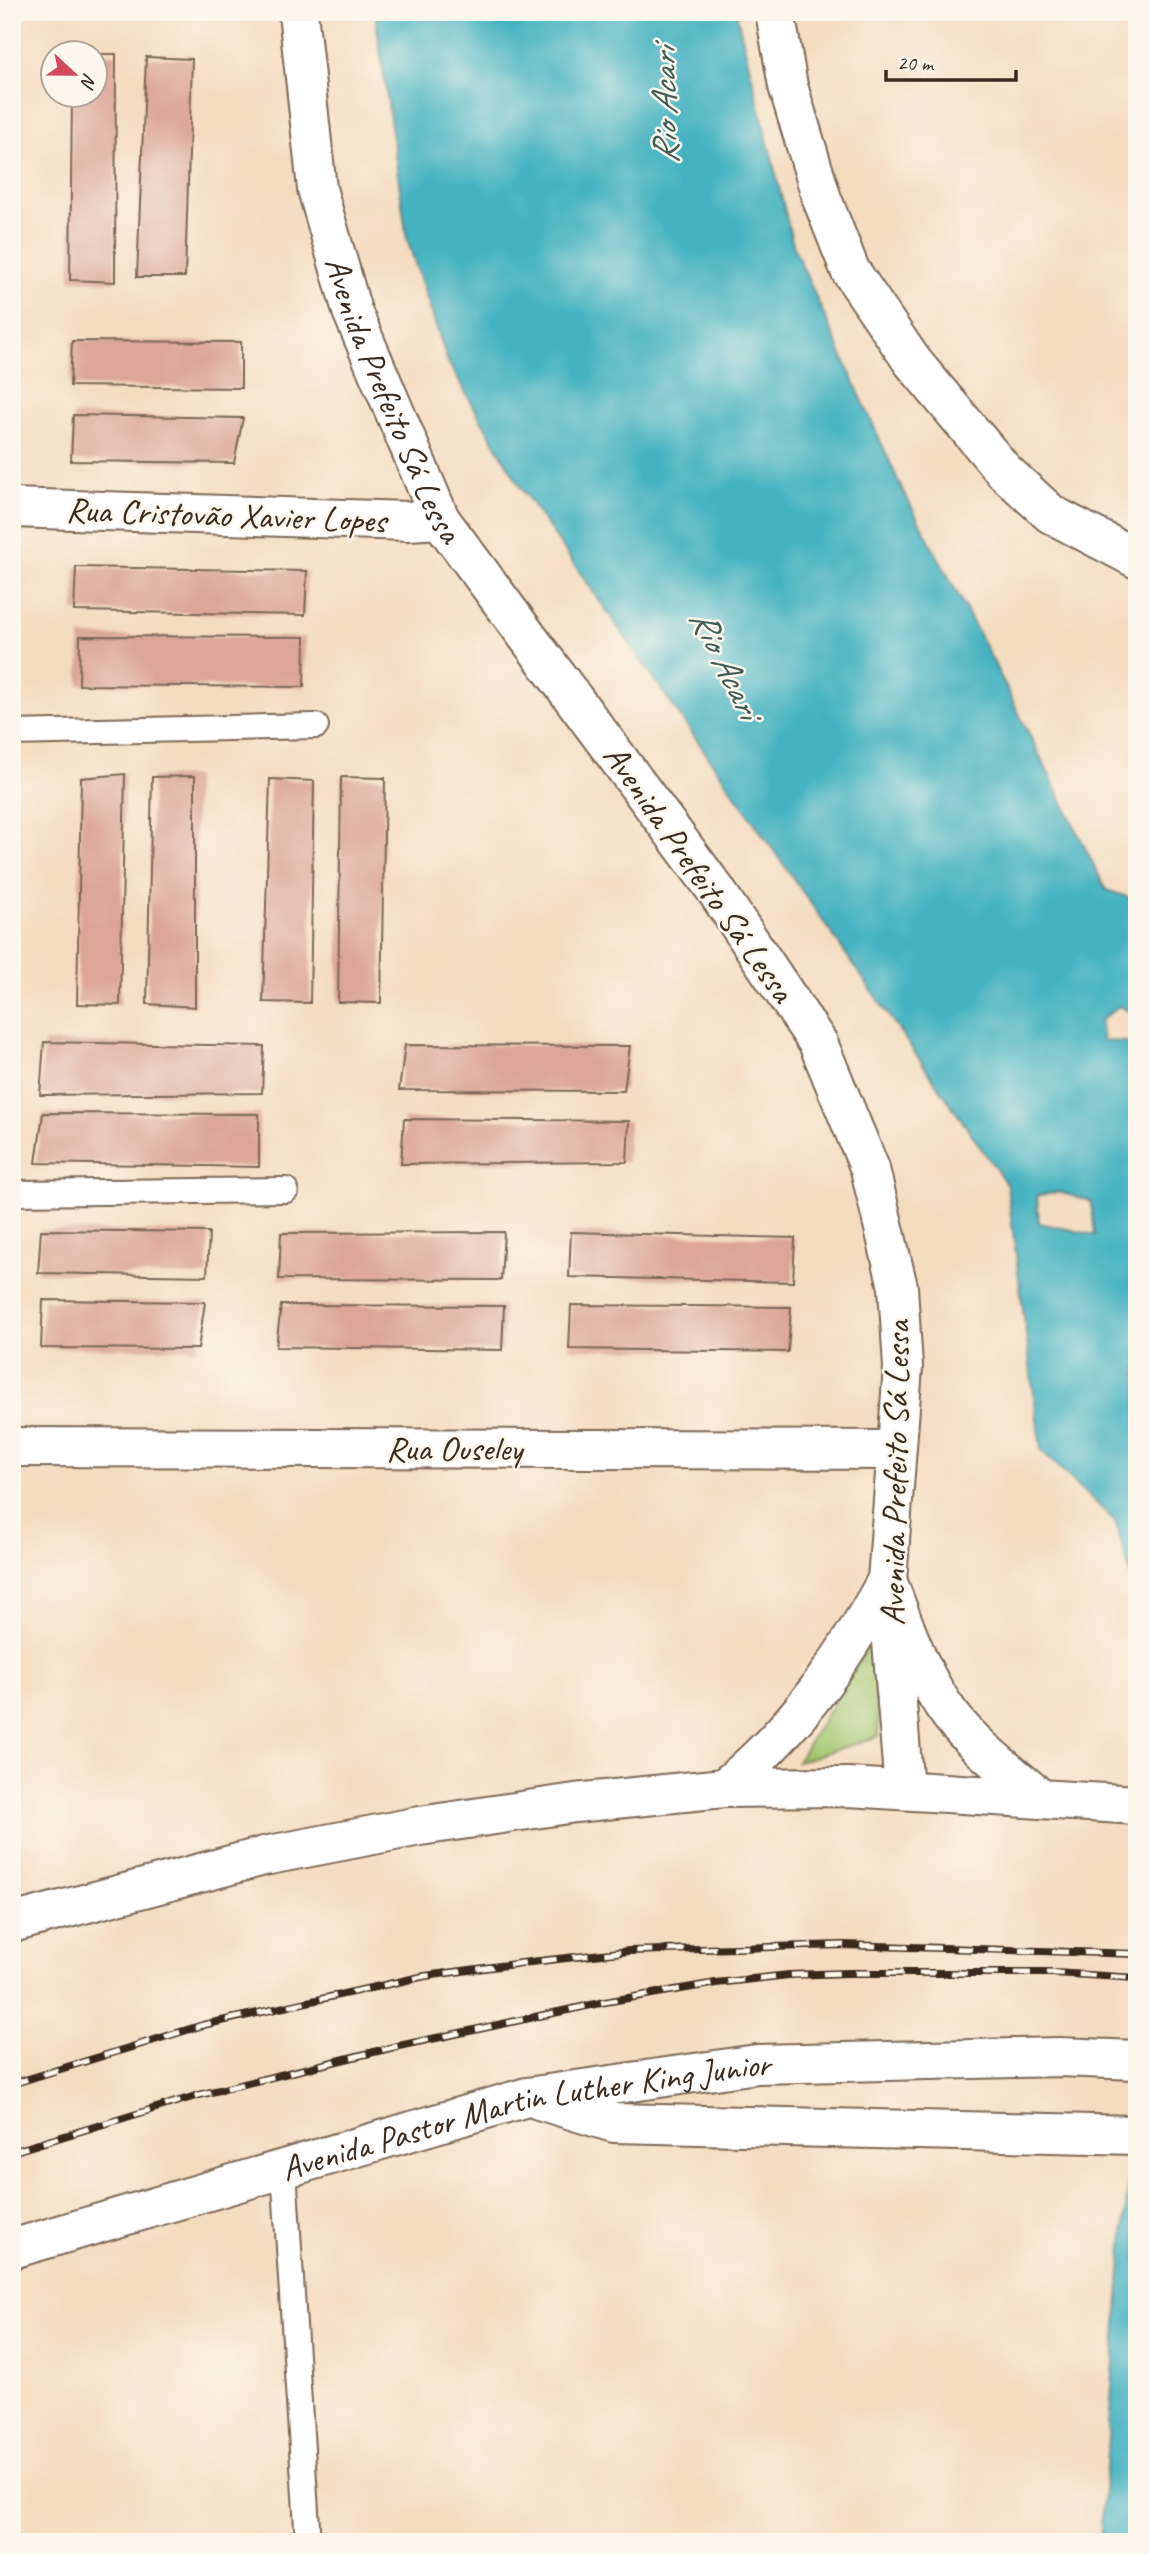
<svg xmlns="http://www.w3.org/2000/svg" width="1149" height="2554" viewBox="0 0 1149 2554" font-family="Caveat,sans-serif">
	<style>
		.green { fill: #a1c46d; stroke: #6e7746; stroke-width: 2 }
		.water { fill: #45b2c1; stroke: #406e70; stroke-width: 2; fill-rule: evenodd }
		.building { fill: #dca595 }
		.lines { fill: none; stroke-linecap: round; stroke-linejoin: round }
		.service-casing { stroke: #7c6856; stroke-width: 28 }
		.minor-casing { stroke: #7c6856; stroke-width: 42 }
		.tertiary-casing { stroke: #7c6856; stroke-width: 42 }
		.primary-casing { stroke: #7c6856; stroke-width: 42 }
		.service { stroke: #fff; stroke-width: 24 }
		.minor { stroke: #fff; stroke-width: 38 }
		.tertiary { stroke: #fff; stroke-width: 38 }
		.primary { stroke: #fff; stroke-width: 38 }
		.rail-casing { stroke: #3b2a1e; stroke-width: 8 }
		.rail { stroke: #fbf7ec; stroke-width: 5; stroke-dasharray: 16; stroke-linecap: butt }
		.labels { text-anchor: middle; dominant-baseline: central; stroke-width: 5; stroke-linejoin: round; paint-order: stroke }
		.street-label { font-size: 35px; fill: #3b2a1e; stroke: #fbf7ec }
		.water-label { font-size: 37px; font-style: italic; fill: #3e5a57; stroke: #fbf7ec }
	</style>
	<rect width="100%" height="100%" fill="#fbf7ec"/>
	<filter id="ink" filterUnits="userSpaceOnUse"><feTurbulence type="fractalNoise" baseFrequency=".0143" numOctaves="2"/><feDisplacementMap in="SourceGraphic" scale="14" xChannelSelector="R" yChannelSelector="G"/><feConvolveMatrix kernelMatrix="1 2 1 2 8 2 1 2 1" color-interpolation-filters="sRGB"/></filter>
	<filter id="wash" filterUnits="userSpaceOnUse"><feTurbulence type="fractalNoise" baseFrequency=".00686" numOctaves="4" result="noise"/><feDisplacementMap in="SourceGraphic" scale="28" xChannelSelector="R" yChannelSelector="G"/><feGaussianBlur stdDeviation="1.57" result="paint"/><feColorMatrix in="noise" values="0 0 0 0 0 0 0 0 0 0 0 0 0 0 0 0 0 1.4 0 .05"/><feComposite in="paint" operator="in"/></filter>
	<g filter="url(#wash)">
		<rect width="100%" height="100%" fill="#f4dcbf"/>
		<path class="green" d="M873,1639l6,97 -82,26z"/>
		<g class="water">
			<path d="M375,12h361l58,236 107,239 93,176 112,227 31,10v116l-18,-10 -19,15 3,20 24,1 10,6v549l-22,-76 -74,-71 -34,-265 -486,-697 -73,-126 -41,-123zM1058,1192l33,9 4,34 -56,-12 -2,-27z"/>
			<path d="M1137,2065v477h-37z"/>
		</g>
		<g id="blocks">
			<g class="building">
				<path d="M94,54h22l-1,228 -45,-2 2,-186h22z"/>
				<path d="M146,57l46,2 -7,218h-48z"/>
				<path d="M72,341l169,1v46l-171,-2z"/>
				<path d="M73,415l170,3 -9,45 -163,-2z"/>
				<path d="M76,567l231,4 -2,44 -231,-4z"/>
				<path d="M80,636l225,1 -1,50 -225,-2z"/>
				<path d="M125,774l-5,231 -43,-1 4,-226z"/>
				<path d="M195,776v231l-48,-3 5,-227z"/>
				<path d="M341,777l44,1 -4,225 -43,-1z"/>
				<path d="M270,779l44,2 -4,222 -47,-1z"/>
				<path d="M44,1042l220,4 -2,47 -222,2z"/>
				<path d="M405,1045l225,1 -6,45 -225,-1z"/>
				<path d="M43,1113l216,1v53l-223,-4z"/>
				<path d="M404,1119l225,2 -2,41 -226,2z"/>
				<path d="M41,1230l168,2 -2,44 -169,-3z"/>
				<path d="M504,1232l-3,48 -222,-1 2,-46z"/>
				<path d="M571,1232l224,6 -2,44 -224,-5z"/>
				<path d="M43,1300l162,2 -7,47 -157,-1z"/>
				<path d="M281,1305l223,1 -2,44 -226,-3z"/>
				<path d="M571,1305l220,2 -3,45 -219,-3z"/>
			</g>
		</g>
	</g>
	<g filter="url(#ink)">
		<use href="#blocks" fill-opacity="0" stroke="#7c6856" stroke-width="2"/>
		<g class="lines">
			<defs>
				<g id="service">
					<path d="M12,733l304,-7"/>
					<path d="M12,1193l274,-3"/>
					<path d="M284,2170l24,372"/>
				</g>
				<g id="minor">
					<path d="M775,12l13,74 34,113 28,71 62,91 92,110 47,43 86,45"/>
					<path d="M12,508l396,13 32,-2"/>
					<path d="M12,1447l884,3"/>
				</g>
				<g id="tertiary">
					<path id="s1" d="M298,12l19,177 35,122 88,208 275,370 103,154 52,126 28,118 5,80 -16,213 17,210"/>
				</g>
				<g id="primary">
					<path d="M887,1580c17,45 34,97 64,136 25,32 60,57 90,83"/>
					<path d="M724,1788c71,-57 119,-128 163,-208"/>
					<path d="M12,1923l252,-67 156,-30 155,-23 149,-15 125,-1 288,18"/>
					<path d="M539,2100l75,23 523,12"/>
					<path id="s2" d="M12,2249l515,-152 230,-33 302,-7 78,3"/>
				</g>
			</defs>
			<use href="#service" class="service-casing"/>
			<use href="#minor" class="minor-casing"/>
			<use href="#tertiary" class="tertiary-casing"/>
			<use href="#primary" class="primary-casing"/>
			<use href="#service" class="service"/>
			<use href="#minor" class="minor"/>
			<use href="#tertiary" class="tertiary"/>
			<use href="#primary" class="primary"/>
			<defs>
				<g id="rail">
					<path d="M12,2084l191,-59 222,-49 97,-13 107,-12 214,-6 294,9"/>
					<path d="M12,2152l187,-57 195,-48 211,-45 111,-19 73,-8 59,-2h206l83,5"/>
				</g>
			</defs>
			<use href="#rail" class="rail-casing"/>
			<use href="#rail" class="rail"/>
		</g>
	</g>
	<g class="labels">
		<g class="street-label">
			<text stroke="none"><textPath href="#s1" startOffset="402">Avenida Prefeito Sá Lessa</textPath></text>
			<text transform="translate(226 515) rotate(2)">Rua Cristovão Xavier Lopes</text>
			<text transform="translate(699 873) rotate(55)">Avenida Prefeito Sá Lessa</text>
			<text x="454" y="1448">Rua Ouseley</text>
			<text transform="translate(895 1473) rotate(-89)">Avenida Prefeito Sá Lessa</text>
			<text stroke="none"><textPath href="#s2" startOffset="532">Avenida Pastor Martin Luther King Junior</textPath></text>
		</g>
		<g class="water-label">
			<text transform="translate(664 106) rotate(-91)">Rio Acari</text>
			<text transform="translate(726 663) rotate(64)">Rio Acari</text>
		</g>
	</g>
	<rect width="1149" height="2554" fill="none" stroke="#fbf7ec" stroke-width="42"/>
	<g transform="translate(74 74) rotate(112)"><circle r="33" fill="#fbf7ec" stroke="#aea59a" stroke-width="2"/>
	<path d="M0-5L12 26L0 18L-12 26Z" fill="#d1495b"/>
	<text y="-10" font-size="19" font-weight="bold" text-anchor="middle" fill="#3b2a1e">N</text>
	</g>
	<path d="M886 70v10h130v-10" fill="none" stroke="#3b2a1e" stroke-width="3.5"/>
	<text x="897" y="70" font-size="21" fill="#3b2a1e" stroke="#fbf7ec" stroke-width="5" paint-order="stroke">20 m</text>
</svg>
